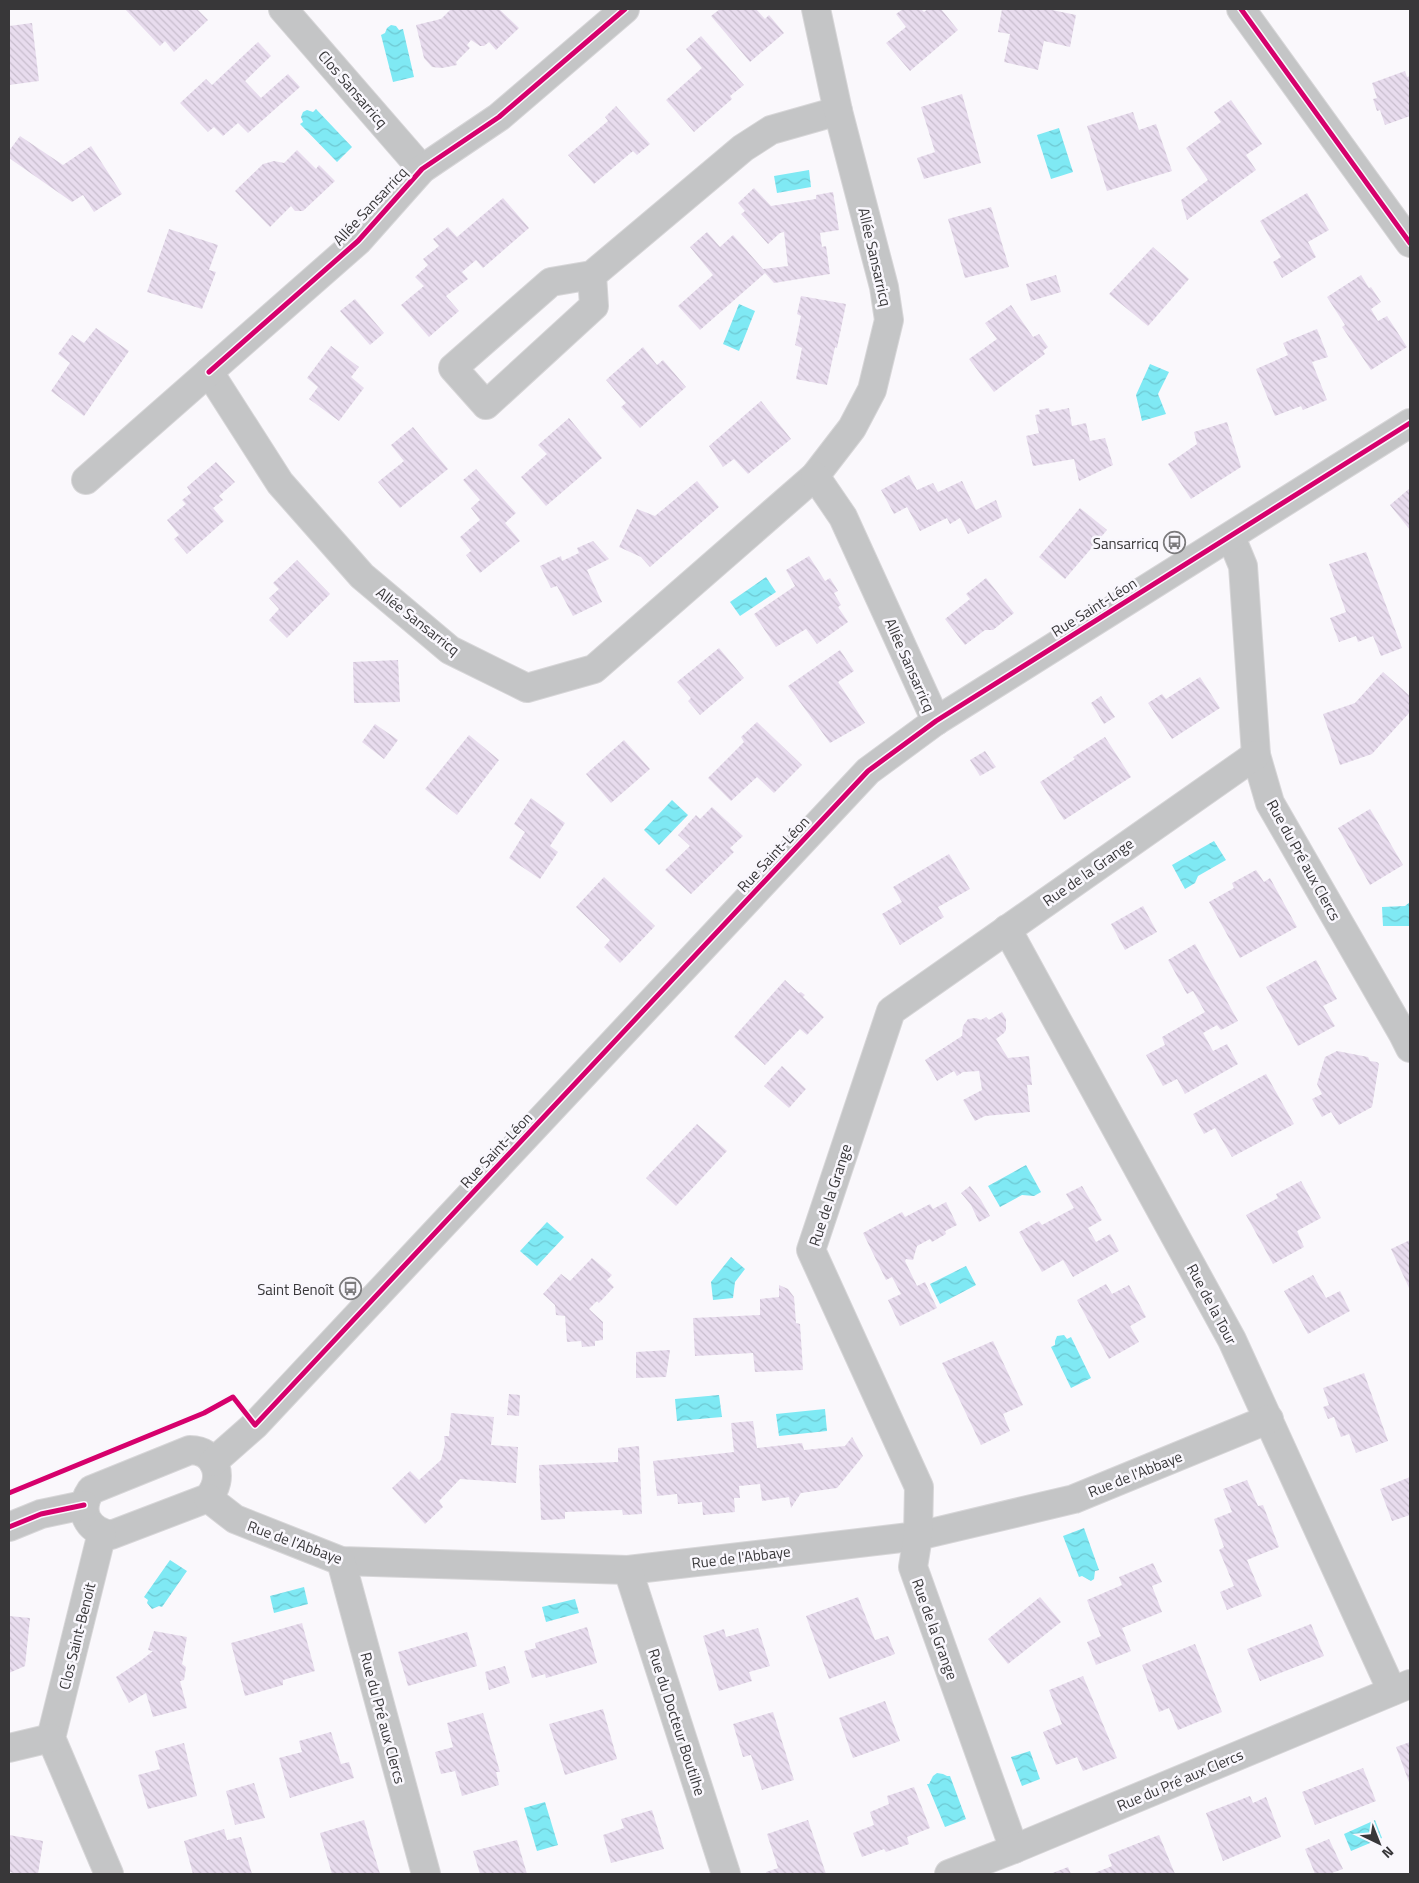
<svg xmlns="http://www.w3.org/2000/svg" width="1419" height="1883" viewBox="0 0 1419 1883" font-family="'Titillium Web',sans-serif">
	<style>
		.water { fill: url(#water-waves) }
		.building { fill: url(#building-back-hatch) }
		.lines { fill: none; stroke-linecap: round; stroke-linejoin: round }
		.minor-casing { stroke: #d7d6d8; stroke-width: 30 }
		.minor { stroke: #c4c5c6; stroke-width: 28 }
		.cycleway-casing { stroke: #f9f7fd; stroke-width: 8 }
		.cycleway { stroke: #d6006c; stroke-width: 5 }
		.labels { text-anchor: middle; dominant-baseline: central; stroke-width: 5; stroke-linejoin: round; paint-order: stroke }
		.street-label { font-size: 15px; fill: #383739; stroke: #f9f7fd }
		.poi-label { font-size: 15px; fill: #383739; stroke: #f9f7fd; text-anchor: end }
	</style>
	<defs>
		<pattern id="water-waves" width="16" height="10" patternUnits="userSpaceOnUse" patternTransform="scale(1.25)"><rect width="16" height="10" fill="#7fe9f4"/><path d="M0 5q4-4 8 0t8 0" fill="none" stroke="#6ec8d2"/></pattern>
		<pattern id="building-back-hatch" width="6" height="6" patternUnits="userSpaceOnUse" patternTransform="scale(1.25)"><rect width="6" height="6" fill="#e8dcee"/><path d="M-1 5l2 2M0 0l6 6M5-1l2 2" fill="none" stroke="#c8bdcd"/></pattern>
	</defs>
	<rect width="100%" height="100%" fill="#faf8fc"/>
	<g class="water">
		<path d="M391,25l5,1 3,4 4,-1 11,48 -21,5 -12,-47 4,-2 2,-5z"/>
		<path d="M316,109l36,38 -15,15 -37,-38 3,-2 -2,-5 2,-5 4,-2 6,2z"/>
		<path d="M1059,128l14,44 -22,7 -14,-44z"/>
		<path d="M809,170l2,17 -34,6 -3,-17z"/>
		<path d="M739,304l16,7 -16,40 -16,-7z"/>
		<path d="M1150,364l19,8 -11,22 8,20 -24,7 -6,-26z"/>
		<path d="M766,577l10,15 -36,24 -10,-14z"/>
		<path d="M672,800l16,15 -29,30 -15,-15z"/>
		<path d="M1214,841l12,19 -28,16 -3,7 -10,6 -13,-24z"/>
		<path d="M1410,902v24h-27l-1,-19 23,-1z"/>
		<path d="M1026,1165l15,27 -7,4 -12,-1 -22,12 -12,-21z"/>
		<path d="M547,1222l17,15 -27,29 -17,-15z"/>
		<path d="M731,1257l14,12 -10,13 -2,16 -20,2 -2,-18z"/>
		<path d="M966,1266l10,19 -36,19 -10,-20z"/>
		<path d="M1064,1335l3,4 4,-2 20,41 -20,10 -20,-41 4,-2v-4l2,-5z"/>
		<path d="M719,1395l3,22 -45,4 -2,-22z"/>
		<path d="M825,1409l2,22 -48,5 -3,-22z"/>
		<path d="M1084,1528l15,42 -4,1 -1,8 -3,2 -9,-5 -3,1 -16,-41z"/>
		<path d="M170,1560l17,11 -25,36 -3,-1 -7,3 -5,-6 1,-3 -4,-3z"/>
		<path d="M304,1587l4,17 -34,9 -4,-17z"/>
		<path d="M575,1599l4,14 -33,9 -4,-15z"/>
		<path d="M1030,1751l10,28 -18,7 -11,-29z"/>
		<path d="M937,1773l6,1 4,2h3l16,43 -21,8 -18,-43h2l4,-8z"/>
		<path d="M545,1802l13,43 -21,6 -13,-43z"/>
		<path d="M1375,1820l7,18 -31,13 -7,-17z"/>
	</g>
	<g class="building">
		<path d="M125,9h72l11,11 -34,32 -9,-11 -5,5z"/>
		<path d="M451,9h48l20,19 -23,22 -7,-8 -5,4h-4l-9,-6 -4,5 3,3 -14,14 1,3 -15,3 -10,-1 -8,-9 -8,-33 25,-6z"/>
		<path d="M720,9h36l9,10 4,-4 15,18 -34,29 -39,-46z"/>
		<path d="M903,9h18l3,3 4,-3h13l17,21 -48,41 -24,-28 20,-16 -10,-13z"/>
		<path d="M1002,9h45l29,6 -6,32 -26,-6 -6,29 -34,-8 6,-28 -12,-2z"/>
		<path d="M32,23l7,58 -30,4v-59z"/>
		<path d="M701,36l43,49 -14,11 2,3 -38,33 -28,-32 36,-32 -16,-19z"/>
		<path d="M258,42l13,14 -26,25 16,17 27,-24 12,13 -52,46 -10,-10 -15,13 -9,-9 -6,5 -28,-29 26,-24 6,6z"/>
		<path d="M1405,71l2,6 3,-1v40l-25,9 -5,-15 -3,1 -4,-12 4,-1 -5,-15z"/>
		<path d="M962,94l19,69 -57,16 -7,-21 18,-6 -14,-45z"/>
		<path d="M1231,100l31,44 -16,11 10,15 -69,50 -6,-20 27,-20 -22,-32 35,-26 -7,-10z"/>
		<path d="M616,106l34,38 -13,11 -4,-4 -39,33 -26,-29 40,-34 -3,-4z"/>
		<path d="M1133,112l6,18 17,-6 16,47 -65,20 -20,-65z"/>
		<path d="M20,136l43,29 28,-19 31,48 -28,18 -11,-17 -11,7 -63,-44v-7z"/>
		<path d="M297,150l19,19 3,-4 16,16 -32,30h-8l-4,-5 -21,21 -35,-36 28,-27 11,-3 10,2z"/>
		<path d="M754,188l17,18 45,-7v-4l17,-3 6,38 -19,3 2,14 4,-1 4,28 -56,9 -9,-10 -65,57 -22,-24 35,-31 -23,-28 17,-15 13,15 13,-12 30,34 25,-3 -4,-34 -4,1 -12,11 -27,-30 4,-3 -7,-8z"/>
		<path d="M1307,193l22,37 -21,12 8,15 -34,21 -9,-16 8,-5 -21,-36z"/>
		<path d="M503,198l26,30 -46,40 -7,-8 -14,12 6,7 -22,17 13,15 -30,26 -28,-32 23,-19 -9,-9 13,-12 -5,-6 16,-13 -6,-7 15,-12 9,10z"/>
		<path d="M991,207l18,60 -44,11 -17,-59z"/>
		<path d="M169,229l49,16 -9,25 7,2 -14,37 -55,-17z"/>
		<path d="M1153,247l36,32 -41,47 -39,-32z"/>
		<path d="M1056,275l5,17 -30,9 -5,-17z"/>
		<path d="M1361,275l8,13 2,-1 10,15 -10,7 7,12 9,-5 20,31 -36,23 -29,-43 3,-2 -18,-28z"/>
		<path d="M801,296l45,8 -9,44 -2,-1 -8,38 -31,-6 6,-31 -7,-3 6,-29 -4,-2z"/>
		<path d="M355,299l29,34 -14,12 -30,-34z"/>
		<path d="M1011,305l22,32 6,-3 9,13 -5,4 2,3 -51,38 -25,-33 28,-20 -12,-16z"/>
		<path d="M96,328l33,23 -45,65 -33,-25 19,-28 -12,-9 14,-19 12,8z"/>
		<path d="M1317,329l11,28 -16,5 15,38 -24,10 -2,-4 -26,10 -19,-47 32,-14 -5,-12z"/>
		<path d="M331,346l28,21 -8,10 13,11 -25,33 -30,-22 9,-12 -11,-9z"/>
		<path d="M643,347l14,18 6,-5 23,27 -46,41 -19,-21 5,-4 -20,-23z"/>
		<path d="M761,401l30,38 -43,35 -14,-15 -11,8 -14,-21z"/>
		<path d="M1049,408l1,4 19,-4 3,18 14,-3 4,18 15,-3 8,27 -34,16 -5,-22 -41,7 -7,-30 13,-3 -4,-18 5,-1 -1,-4z"/>
		<path d="M569,418l33,40 -56,48 -25,-29 26,-23 -9,-9z"/>
		<path d="M1227,422l14,45 -50,32 -23,-35 29,-20 -3,-12z"/>
		<path d="M413,427l35,42 -48,39 -22,-26 26,-21 -13,-16z"/>
		<path d="M216,462l19,20 -16,14 4,4 -10,8 11,13 -37,33 -13,-15 5,-4 -12,-15 19,-16 -4,-4 9,-7 -4,-6z"/>
		<path d="M476,469l40,44 -11,10 15,18 -40,32 -14,-18 5,-4 -11,-14 20,-17 -9,-12 9,-8 -17,-20z"/>
		<path d="M909,475l8,15 16,-7 5,9 24,-11 14,29 20,-10 6,17 -34,17 -8,-16 -10,6 -3,-6 -27,13 -13,-24 -13,7 -13,-24z"/>
		<path d="M697,481l22,26 -69,60 -9,-10 -22,-10 18,-38 18,7z"/>
		<path d="M1410,488v42l-20,-25z"/>
		<path d="M1080,508l27,22 -42,49 -26,-22z"/>
		<path d="M593,541l16,18 -22,11 15,32 -29,14 -16,-30 -6,2 -11,-22 21,-10 1,5 17,-8 -2,-5z"/>
		<path d="M1366,552l36,96 -21,8 -8,-20 -15,6 -2,-6 -17,6 -9,-24 16,-6 -17,-48z"/>
		<path d="M809,556l16,25 5,-3 8,13 -4,2 7,12 -3,2 10,15 -31,22 -11,-15 -30,18 -22,-33 41,-28 -9,-16z"/>
		<path d="M297,560l33,34 -43,44 -18,-18 10,-11 -10,-11 10,-9 -6,-6z"/>
		<path d="M986,578l28,35 -21,17h-8l-20,15 -20,-26 25,-20 -4,-5z"/>
		<path d="M719,648l25,30 -44,37 -12,-14 3,-3 -14,-16z"/>
		<path d="M840,650l14,21 -16,11 27,41 -35,20 -42,-57z"/>
		<path d="M398,660l2,42 -46,1 -1,-41z"/>
		<path d="M1383,672l27,24v16l-38,42 -32,11 -17,-51 32,-11z"/>
		<path d="M1200,677l20,31 -48,31 -24,-36 14,-9 4,5z"/>
		<path d="M1101,696l14,21 -11,7 -13,-21z"/>
		<path d="M757,722l45,43 -28,28 -17,-16 -26,24 -23,-23 36,-36 -3,-5z"/>
		<path d="M375,724l23,16 -14,19 -22,-17z"/>
		<path d="M469,735l30,25 -42,55 -32,-26z"/>
		<path d="M1105,737l26,40 -67,43 -24,-38 35,-23 -2,-2z"/>
		<path d="M624,740l26,29 -39,34 -25,-29z"/>
		<path d="M985,751l11,16 -16,9 -10,-16z"/>
		<path d="M531,798l34,25 -15,23 8,6 -18,27 -31,-21 16,-26 -11,-8z"/>
		<path d="M712,807l31,29 -13,12 4,4 -43,42 -26,-24 25,-24 -12,-11 18,-20 4,4z"/>
		<path d="M1370,809l33,56 -33,20 -32,-57z"/>
		<path d="M949,854l21,35 -32,18 6,10 -44,28 -18,-31 20,-12 -9,-15z"/>
		<path d="M1256,870l8,12 6,-4 27,49 -57,31 -31,-56 25,-14 -2,-5z"/>
		<path d="M604,877l51,49 -35,37 -16,-16 6,-7 -34,-33z"/>
		<path d="M1143,906l14,26 -32,18 -14,-26z"/>
		<path d="M1195,944l43,77 -17,9 -4,-5 -14,8 10,18 14,-7 11,20 -53,30 -8,-15 -14,7 -17,-31 19,-10 -3,-8 43,-25 -12,-21 -6,3 -19,-34z"/>
		<path d="M1316,960l21,39 -14,7 12,20 -37,20 -32,-59z"/>
		<path d="M785,980l14,13 2,-1 4,3 -2,2 21,20 -17,18 -7,-6 -35,36 -31,-28z"/>
		<path d="M1002,1012l4,7v11l-2,3 -8,6 12,19 21,-2 3,29h-5l3,27 -45,4 -10,5 -12,-21 19,-10 -3,-19 -16,1 -6,4 -3,-5 -17,10 -12,-21 37,-24 1,-10 5,-7 8,-1 5,2 5,-3 3,3z"/>
		<path d="M1337,1051l31,6 2,4 7,1 2,2 -7,43 -33,18 -8,-13 -9,5 -10,-18 10,-5 -5,-10 8,-27z"/>
		<path d="M782,1066l24,23 -17,19 -25,-22z"/>
		<path d="M1266,1074l28,50 -62,33 -17,-29 -11,6 -11,-20z"/>
		<path d="M697,1124l30,27 -51,55 -30,-28z"/>
		<path d="M1301,1181l20,37 -24,13 7,16 -31,17 -27,-49 32,-17 -2,-4z"/>
		<path d="M970,1186l11,14 9,16 -11,6 -8,-17 -10,-12z"/>
		<path d="M1082,1186l20,34 -14,8 8,14 14,-8 9,17 -46,26 -10,-17 -21,12 -23,-40 20,-11 3,4 32,-17 -8,-14z"/>
		<path d="M946,1202l11,23 -12,6 1,3 -14,8 -2,-3 -13,7 -4,14 -7,-1 -1,2 12,25 8,-4 12,26 -37,18 -12,-26 13,-6 -9,-17 -6,3 -23,-47 39,-21 3,5 25,-13 3,5z"/>
		<path d="M1410,1240v50l-19,-41z"/>
		<path d="M592,1258l20,17 -5,5 7,7 -15,16 -2,-2 -8,8 14,13v18l-8,1v5l-13,1 -1,-6 -14,1 -2,-26 -9,-1 -1,-10 -12,-11 18,-20 9,7z"/>
		<path d="M1313,1275l13,23 14,-7 10,20 -42,23 -24,-43z"/>
		<path d="M1106,1284l6,10 17,-9 17,32 -16,9 9,16 -30,17 -32,-59z"/>
		<path d="M779,1285l9,4 6,8 2,26 4,1 3,46 -48,2 -2,-19 -58,3 -2,-38 67,-3v-16l19,-2z"/>
		<path d="M993,1341l30,64 -20,9 7,17 -29,14 -39,-82z"/>
		<path d="M670,1350l-4,27 -30,1v-26z"/>
		<path d="M1364,1373l24,68 -32,12 -7,-19 -8,3 -7,-20 -6,2 -5,-12 6,-2 -6,-17z"/>
		<path d="M509,1394l11,1 -1,21 -12,-1z"/>
		<path d="M451,1413l43,4 -3,28 27,2 -2,36 -56,-4 -21,22 4,6 -18,17 -33,-36 18,-17 9,9 22,-20 4,-16 -1,-8h5z"/>
		<path d="M753,1421l4,27 45,-5 2,7 41,-4 7,-9 11,19 -26,32 -36,5 -10,15 -2,-11 -27,4 -2,-17 -21,2 1,12h-6l1,14 -32,3 -1,-13 -24,2 -1,-10 -20,2 -4,-35 81,-9 -3,-29z"/>
		<path d="M639,1446l3,68 -19,1 -1,-5 -57,2v7l-24,1 -2,-55 79,-3v-14z"/>
		<path d="M1410,1477v38l-18,6 -12,-32z"/>
		<path d="M1247,1480l11,26 5,-1 16,42 -32,13 15,36 -35,14 -7,-18 14,-6 -15,-36 5,-3 -10,-28 18,-7 -9,-23z"/>
		<path d="M1153,1563l9,19 -10,4 10,26 -40,16 9,23 -35,14 -9,-23 14,-6 -14,-36 35,-15 -3,-8z"/>
		<path d="M858,1597l17,43 13,-4 7,18 -66,25 -23,-63z"/>
		<path d="M1040,1597l21,25 -53,42 -20,-25z"/>
		<path d="M9,1616l21,2 -5,48 -16,7z"/>
		<path d="M302,1623l13,48 -32,9v5l-38,11 -14,-53z"/>
		<path d="M1311,1624l13,32 -64,25 -13,-32z"/>
		<path d="M587,1627l10,36 -51,15 -1,-4 -13,4 -8,-27 12,-3 -1,-5z"/>
		<path d="M758,1628l12,38 -21,6 3,9 -33,10 -16,-55 21,-7 2,8z"/>
		<path d="M154,1631l33,6 -5,27 4,3 -2,13 -4,1 7,27 -34,9 -7,-24 -17,10 -13,-26 23,-15 14,-11 -5,-1z"/>
		<path d="M467,1632l10,34 -69,20 -10,-34z"/>
		<path d="M1195,1644l27,68 -44,18 -9,-22 -10,4 -17,-47z"/>
		<path d="M505,1666l5,17 -21,7 -4,-18z"/>
		<path d="M1083,1676l34,82 -34,13 -6,-14 -21,8 -13,-33 19,-8 -13,-34z"/>
		<path d="M885,1701l15,40 -47,17 -14,-40z"/>
		<path d="M603,1709l14,50 -52,16 -16,-51z"/>
		<path d="M773,1712l21,68 -32,10 -11,-35 -8,2 -10,-33z"/>
		<path d="M483,1713l17,59h-4l3,13 -37,11 -7,-25 -14,3 -6,-22 18,-5 -6,-24z"/>
		<path d="M331,1732l10,32 8,-2 5,16 -64,20 -11,-40 23,-6 -3,-11z"/>
		<path d="M1410,1742v43l-14,-38z"/>
		<path d="M184,1743l13,53 -49,13 -10,-34 22,-6 -5,-18z"/>
		<path d="M1363,1768l13,33 -61,24 -13,-33z"/>
		<path d="M254,1783l11,35 -30,7 -9,-34z"/>
		<path d="M914,1787l16,41 -23,9 2,7 -23,8 -2,-3 -22,8 -9,-24 21,-8 -4,-13 19,-8 -2,-8z"/>
		<path d="M1250,1796l3,7 13,-6 15,40 -58,24 -17,-48z"/>
		<path d="M652,1810l12,39 -53,14 -8,-28 21,-7 -3,-9z"/>
		<path d="M364,1820l16,54h-48l-12,-41z"/>
		<path d="M808,1820l18,54h-59l-1,-2 12,-4 -11,-34z"/>
		<path d="M224,1829l3,11 14,-3 11,37h-59l-9,-33z"/>
		<path d="M9,1835l34,6 -5,33h-18l-11,-2z"/>
		<path d="M1159,1835l16,39h-83l20,-8 -4,-11z"/>
		<path d="M1329,1839l14,30 -14,5h-14l-10,-25z"/>
		<path d="M517,1840l10,34h-47l-7,-23z"/>
		<path d="M1068,1867l3,7h-21z"/>
	</g>
	<g class="lines">
		<defs>
			<g id="minor">
				<path d="M283,9l139,160"/>
				<path d="M1241,9l169,234"/>
				<path d="M592,275l2,31 -108,99 -33,-37 98,-86 41,-7 151,-127 28,-18 67,-19"/>
				<path d="M209,372l71,111 82,93 88,74 77,38 67,-19 221,-193 37,-48 20,-38 17,-70 -5,-33 -46,-176 -22,-102"/>
				<path d="M815,476l28,41 93,204"/>
				<path d="M86,480l272,-239 64,-72 77,-52 126,-108"/>
				<path d="M1231,537l12,29 13,189 14,48 133,231 7,14"/>
				<path d="M1007,929l225,411 160,351"/>
				<path d="M190,1450c27,0 35,29 18,48l-97,37c-24,-5 -34,-24 -20,-45z"/>
				<path d="M213,1462l42,-37 613,-654 68,-50 474,-298"/>
				<path d="M208,1498l27,21 106,42 287,9 290,-34 156,-37 195,-80"/>
				<path d="M9,1527l32,-13 43,-9"/>
				<path d="M102,1533l-51,205 58,136"/>
				<path d="M341,1561l85,313"/>
				<path d="M628,1570l98,304"/>
				<path d="M9,1748l42,-10"/>
				<path d="M1014,1849l-101,-282 5,-31 1,-49 -108,-237 80,-239 365,-256"/>
				<path d="M949,1874l65,-25 396,-165"/>
			</g>
		</defs>
		<use href="#minor" class="minor-casing"/>
		<use href="#minor" class="minor"/>
		<defs>
			<g id="cycleway">
				<path d="M1241,9l169,234"/>
				<path d="M209,372l149,-131 64,-72 77,-52 126,-108"/>
				<path d="M9,1493l195,-80 29,-16 22,28 613,-654 68,-50 474,-298"/>
				<path d="M9,1527l32,-13 43,-9"/>
			</g>
		</defs>
		<use href="#cycleway" class="cycleway-casing"/>
		<use href="#cycleway" class="cycleway"/>
	</g>
	<defs>
		<symbol id="bus-ring" viewBox="-11 -11 22 22"><circle r="9.5" fill="#f9f7fd" stroke="#7c7b7d" stroke-width="1.5"/><path d="M-5-6H5V4H4V6H2V4H-2V6H-4V4H-5ZM-3.5-4V0h7V-4ZM-3.5 1.2v1.5H-2V1.2ZM2 1.2v1.5H3.5V1.2Z" fill="#7c7b7d"/></symbol>
	</defs>
	<g fill-rule="evenodd">
		<use href="#bus-ring" x="1162" y="530" width="25" height="25"/>
		<use href="#bus-ring" x="338" y="1276" width="25" height="25"/>
	</g>
	<g class="labels">
		<g class="street-label">
			<text transform="translate(353 89) rotate(49)">Clos Sansarricq</text>
			<text transform="translate(370 206) rotate(-47)">Allée Sansarricq</text>
			<text transform="translate(875 257) rotate(77)">Allée Sansarricq</text>
			<text transform="translate(1094 607) rotate(-32)">Rue Saint-Léon</text>
			<text transform="translate(418 621) rotate(38)">Allée Sansarricq</text>
			<text transform="translate(910 665) rotate(66)">Allée Sansarricq</text>
			<text transform="translate(773 854) rotate(-47)">Rue Saint-Léon</text>
			<text transform="translate(1304 860) rotate(61)">Rue du Pré aux Clercs</text>
			<text transform="translate(1088 872) rotate(-35)">Rue de la Grange</text>
			<text transform="translate(496 1150) rotate(-47)">Rue Saint-Léon</text>
			<text transform="translate(830 1195) rotate(-72)">Rue de la Grange</text>
			<text transform="translate(1212 1304) rotate(62)">Rue de la Tour</text>
			<text transform="translate(1135 1474) rotate(-22)">Rue de l'Abbaye</text>
			<text transform="translate(295 1542) rotate(20)">Rue de l'Abbaye</text>
			<text transform="translate(741 1557) rotate(-7)">Rue de l'Abbaye</text>
			<text transform="translate(935 1629) rotate(70)">Rue de la Grange</text>
			<text transform="translate(77 1636) rotate(-76)">Clos Saint-Benoit</text>
			<text transform="translate(383 1718) rotate(75)">Rue du Pré aux Clercs</text>
			<text transform="translate(677 1722) rotate(72)">Rue du Docteur Boutilhe</text>
			<text transform="translate(1180 1780) rotate(-23)">Rue du Pré aux Clercs</text>
		</g>
		<g class="poi-label">
			<text x="1159" y="543">Sansarricq</text>
			<text x="334" y="1289">Saint Benoît</text>
		</g>
	</g>
	<rect width="1419" height="1883" fill="none" stroke="#383739" stroke-width="20"/>
	<g transform="translate(1379 1843) rotate(137)" stroke="#f9f7fd" stroke-width="4" paint-order="stroke">
	<path d="M0-4L9 19L0 12L-9 19Z" fill="#383739"/>
	<text y="-8" font-size="14" font-weight="bold" text-anchor="middle" fill="#383739">N</text>
	</g>
</svg>
